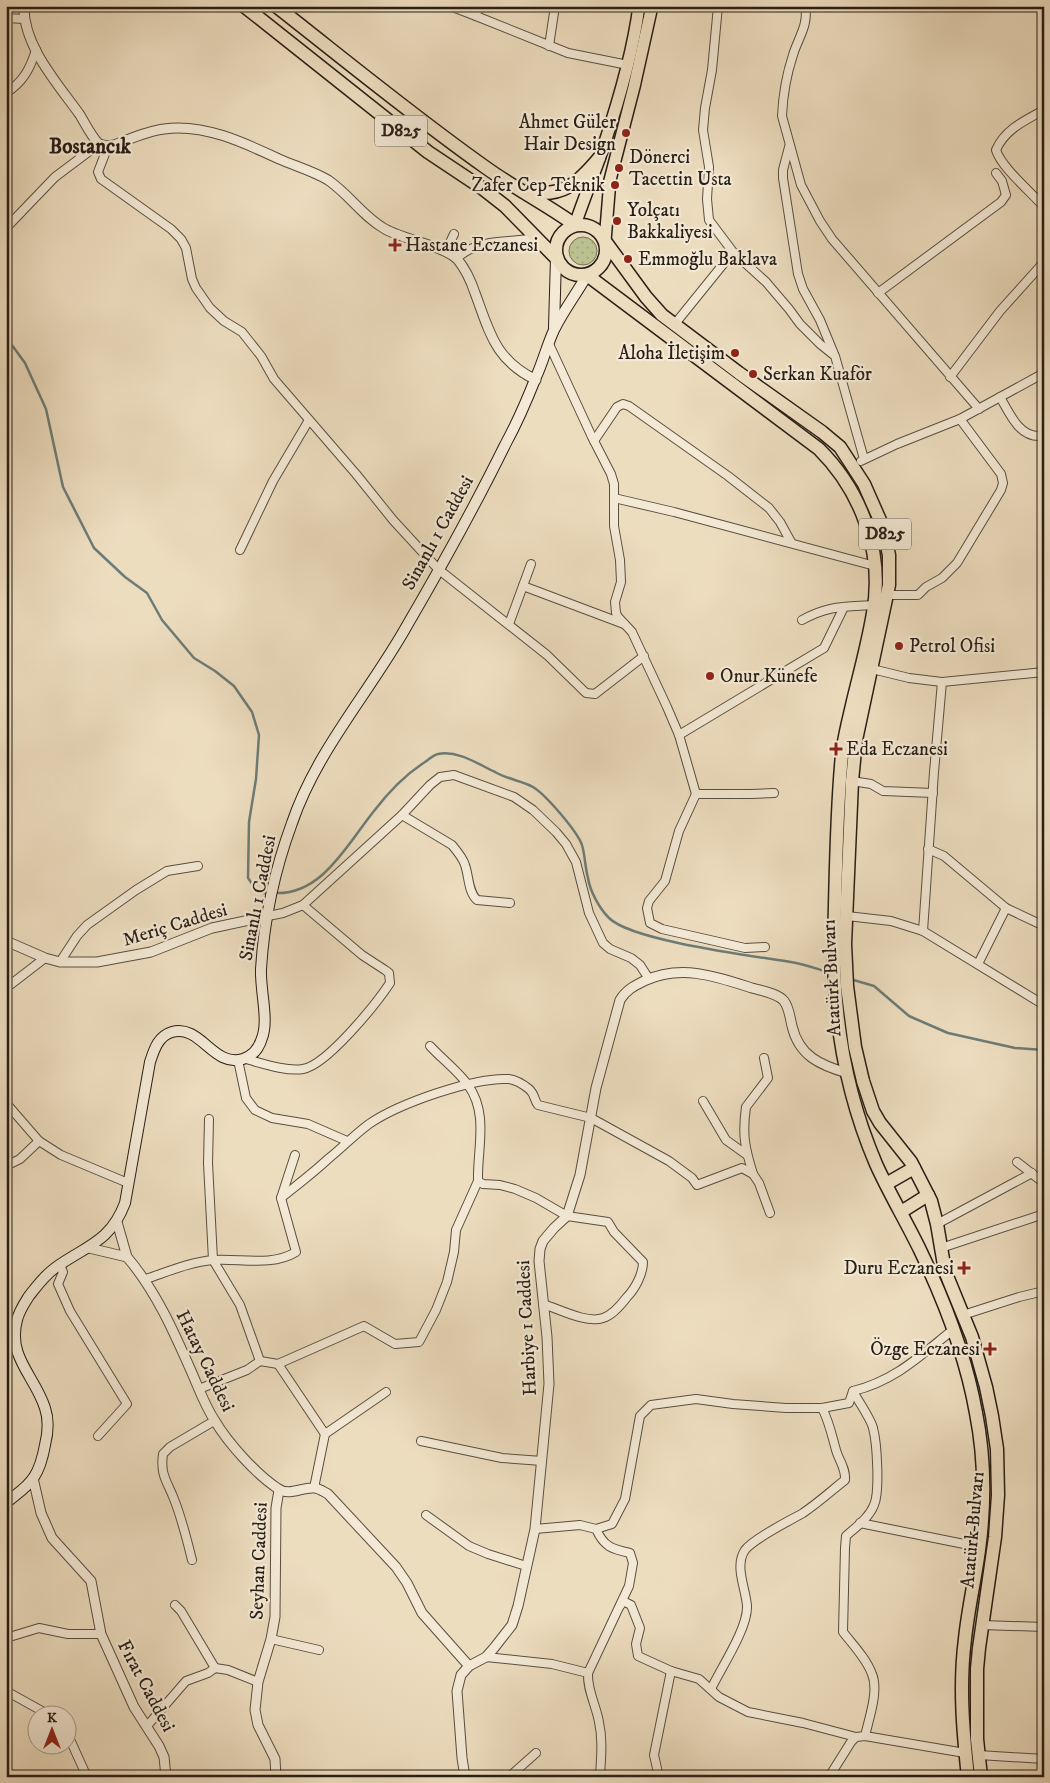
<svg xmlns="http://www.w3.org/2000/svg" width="1050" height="1783" viewBox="0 0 1050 1783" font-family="'IM FELL DW Pica',serif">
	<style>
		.grass { fill: url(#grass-dots); stroke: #726f53 }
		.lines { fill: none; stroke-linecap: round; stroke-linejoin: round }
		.stream { stroke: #6c7c77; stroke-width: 2.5 }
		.minor-casing { stroke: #594e40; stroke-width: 10 }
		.tertiary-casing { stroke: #594e40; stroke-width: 11 }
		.secondary-casing { stroke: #281e16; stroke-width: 12 }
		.primary-casing { stroke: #281e16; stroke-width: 14 }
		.trunk-casing { stroke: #281e16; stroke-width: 15 }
		.minor { stroke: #f3e9d5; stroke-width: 8 }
		.tertiary { stroke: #f3e9d5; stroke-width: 9 }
		.secondary { stroke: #f3e9d5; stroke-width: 10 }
		.primary { stroke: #edddbf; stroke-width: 11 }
		.trunk { stroke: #edddbf; stroke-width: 12 }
		.poi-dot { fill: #8f2418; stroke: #f3e9d5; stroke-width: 2 }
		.labels { text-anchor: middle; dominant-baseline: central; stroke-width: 4.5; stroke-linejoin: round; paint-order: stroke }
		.shield { fill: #f3e9d5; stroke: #655b4f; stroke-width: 1 }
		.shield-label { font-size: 18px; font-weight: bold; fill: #281e16 }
		.poi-label { font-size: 19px; fill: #281e16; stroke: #f3e9d5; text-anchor: start }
		.street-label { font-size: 19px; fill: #281e16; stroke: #f3e9d5 }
		.quarter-label { font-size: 21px; font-weight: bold; fill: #281e16; stroke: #f3e9d5 }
	</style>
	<defs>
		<pattern id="grass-dots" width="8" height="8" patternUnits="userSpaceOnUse" patternTransform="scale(1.25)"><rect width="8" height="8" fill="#bbc090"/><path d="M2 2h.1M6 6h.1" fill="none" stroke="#a1a57b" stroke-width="1.8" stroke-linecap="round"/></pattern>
	</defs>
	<rect width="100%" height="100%" fill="#edddbf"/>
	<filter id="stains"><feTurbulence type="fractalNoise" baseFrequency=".004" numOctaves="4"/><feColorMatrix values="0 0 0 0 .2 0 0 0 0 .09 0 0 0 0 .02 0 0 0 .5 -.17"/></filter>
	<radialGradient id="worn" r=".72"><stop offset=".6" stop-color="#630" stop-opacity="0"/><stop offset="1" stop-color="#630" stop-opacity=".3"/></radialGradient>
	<circle class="grass" cx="583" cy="251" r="14"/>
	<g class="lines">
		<g class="stream">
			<path d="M6,337l19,26 21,46 17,78 31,61 31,29 22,16 15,27 32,38 21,13 19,15 18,26 7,23 -3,44 -7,43 -1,56 7,10 8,5h5"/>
			<path d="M274,893c48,3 74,-50 100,-82 13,-17 30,-35 48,-47 5,-3 11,-9 16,-10 20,-4 40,10 57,18 12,7 27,9 38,15 13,8 44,44 49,58 3,10 3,22 6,33 2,13 11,30 21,40 23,23 145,38 182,44 13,2 26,7 40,11"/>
			<path d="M850,979l24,7 35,30 39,17 67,15 29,2"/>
		</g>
		<defs>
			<g id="minor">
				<path d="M450,6l26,10"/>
				<path d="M478,6l-2,10 92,37 60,12"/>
				<path d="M718,6l-6,64 -7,38 -2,22 6,37 -2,32 2,21 24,32 33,30 23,27 11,15 20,20 15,12 29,103"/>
				<path d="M805,6c4,19 -7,32 -12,49 -7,21 -10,39 -11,61l19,69 19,36 12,18 147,170"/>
				<path d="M6,18l18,1"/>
				<path d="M549,46l6,-40"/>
				<path d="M6,93c17,-11 24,-24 30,-43"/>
				<path d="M1044,110c-18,10 -39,19 -48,40 5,17 35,42 48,57"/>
				<path d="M108,146l-10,26 3,7 70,50 10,10 5,9 6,31 4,9 14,20 14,13 18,11 19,24 13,23 82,95 37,46 45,49 109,86 39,38 9,1 49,-38"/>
				<path d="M789,147l-6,23v8l15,96 5,15 17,31 14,34"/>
				<path d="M7,227l48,-50 44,-33"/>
				<path d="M446,251l8,-17"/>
				<path d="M456,258c5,-3 11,-8 17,-10 19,-9 43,-5 63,-11"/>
				<path d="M878,293l123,-91 5,-7 -4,-14 -6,-8"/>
				<path d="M674,325l59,-73"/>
				<path d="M549,344l43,93 19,37 3,10v42l6,34 1,22 -6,20 1,11 2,4 14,15 35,75 12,28 17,59 -17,37 -14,50 -16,20 -2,7 3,15 12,6 83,19 20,-1"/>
				<path d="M950,377l50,-66 44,-49"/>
				<path d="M1000,397c9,15 18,39 39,39"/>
				<path d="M594,441l23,-34 6,-3 6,2 99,70 41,32 11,14 11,20"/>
				<path d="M861,461l36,-17 63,-25 84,-46"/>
				<path d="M614,498l60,14 201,54"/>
				<path d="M240,550l33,-69 36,-61"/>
				<path d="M523,586l101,38"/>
				<path d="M888,595h30l8,-8 16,-9 15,-15 44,-73 2,-7 -2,-9 -41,-55"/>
				<path d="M802,620c27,-15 42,-13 72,-15"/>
				<path d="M509,624l22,-60"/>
				<path d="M872,669l37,9 33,4 102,-10"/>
				<path d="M679,735l145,-87 20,-41"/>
				<path d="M852,781l19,3 12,7 50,2"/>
				<path d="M696,794h55l23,-1"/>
				<path d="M402,815l50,30c5,6 11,13 13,20 4,11 3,27 12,35l33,3"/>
				<path d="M928,849l16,7 62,52 38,18"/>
				<path d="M268,916l15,-3 20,-8 99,-90 28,-30 10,-8 14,-2 60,22 19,13 23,22 10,12 10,18 13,51 14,30 7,6 21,9 9,7 9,14"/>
				<path d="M847,916l44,5 32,10 121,74"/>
				<path d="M923,931l11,-159 8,-90"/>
				<path d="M60,962l17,-26 10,-11 49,-35 31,-19 31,-5"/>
				<path d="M978,964l28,-56"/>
				<path d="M6,988l39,-30"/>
				<path d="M430,1046c11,12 29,26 38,39 21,29 9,64 10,96l5,3 17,1 15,4 21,9 31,18 41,6 6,10 29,30c0,12 -8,27 -16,35 -6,8 -14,18 -24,21 -16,6 -44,-9 -60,-14"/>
				<path d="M246,1059c15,4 41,13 57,10 24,-4 73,-65 87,-86l-1,-10 -4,-3 -23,-15 -59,-50"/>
				<path d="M238,1060l8,38 9,12 17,8 36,6 39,17"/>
				<path d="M703,1101l23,39 21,15"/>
				<path d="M6,1103l33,38 22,14 67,28"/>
				<path d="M209,1119l-1,44 5,97 27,45 20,56"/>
				<path d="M1017,1162l27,21"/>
				<path d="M6,1166l14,-7 19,-18"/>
				<path d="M753,1174c-8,-26 -11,-39 -7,-67l22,-29 -4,-20"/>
				<path d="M281,1198l14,-43"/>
				<path d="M937,1224l95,-51"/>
				<path d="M941,1248l103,-34"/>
				<path d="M60,1265l3,7 -5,12 12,27 57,93 -29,32"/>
				<path d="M146,1279c21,-7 44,-17 67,-19 27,-2 58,7 83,-8l-15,-54c16,-13 32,-25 47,-39 14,-11 26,-24 41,-35 29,-20 104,-47 140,-45 7,1 15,6 20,10 6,5 5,11 9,16l53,13 78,43 23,17 5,7 45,-17 11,6 6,9 11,30"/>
				<path d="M963,1315l56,-18 25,-6"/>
				<path d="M278,1364l47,70"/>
				<path d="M199,1389l48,-19 13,-9 18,3 86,-38 31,18 24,-2 17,-32 11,-28 7,-30 2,-22 22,-49"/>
				<path d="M853,1391c5,10 18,28 20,37 4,15 7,64 1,77 -5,13 -18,22 -28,31l-1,12 -2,84c10,13 23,26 29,42 7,17 -3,44 -7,62"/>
				<path d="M421,1441l81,17 40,3"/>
				<path d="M314,1488l11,-54 61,-42"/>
				<path d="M426,1515l43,31 19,8 38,12"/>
				<path d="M860,1523l119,24"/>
				<path d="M535,1529l45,-4 16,4c8,18 16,20 34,24l3,10 -4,23 -41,87"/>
				<path d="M596,1529l16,-5 13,-25 15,-83 11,-11 45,-6 37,5 53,4h36l27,-5 4,-12c42,-10 68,-36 101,-62"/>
				<path d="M192,1560c-5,-20 -10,-41 -18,-61 -7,-18 -14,-24 -11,-45l7,-7 44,-26"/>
				<path d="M175,1605l6,6 34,57"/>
				<path d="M620,1606l3,-5 8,4 9,23 -4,16 2,12 33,15 28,8 20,18 29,15 55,11 53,14"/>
				<path d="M982,1625l62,2"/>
				<path d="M6,1638l33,-10 29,6h33"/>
				<path d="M271,1639l48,11"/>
				<path d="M486,1657l66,7 36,9c-1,17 8,32 11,49 4,18 2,36 1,55"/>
				<path d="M711,1689c10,-21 37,-61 36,-83 -1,-17 -13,-40 -2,-56 8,-11 44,-29 58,-37 15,-10 28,-22 42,-33 1,-12 -6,-19 -9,-30 -4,-14 -7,-29 -14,-42"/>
				<path d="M6,1691l45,25"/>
				<path d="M147,1726l39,-45 22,-8 7,-5 13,2 30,12"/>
				<path d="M68,1735l19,42"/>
				<path d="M979,1755l65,4"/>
				<path d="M509,1777l27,-24"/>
				<path d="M659,1777l-5,-22 17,-84"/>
				<path d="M829,1777l22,-35 5,-5 9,-1 100,17"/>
			</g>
			<g id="tertiary">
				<path d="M24,6c-1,40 34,78 56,109 6,10 11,21 19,29l9,2 6,-1c16,-6 33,-14 50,-16 39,-6 81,14 115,30 16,7 34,12 49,21 21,14 35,37 57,49 19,11 60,17 73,31 8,10 13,21 17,33 15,40 20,67 61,87"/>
				<path d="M6,941l39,17 15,4h37l54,-10 61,-24 56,-12"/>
				<path d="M89,1248l38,9 -10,-35"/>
				<path d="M127,1257c29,34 47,75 65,116 7,16 13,33 23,48 13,22 41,53 62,67 12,9 24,-1 37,0 5,0 10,4 14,6l68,73 11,16 15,30 47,53"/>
				<path d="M33,1478l8,35 11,25 39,43 10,53 33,73 25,39 5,11 2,20"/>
				<path d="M276,1777l-1,-18 -17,-34 -3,-15 3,-28 13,-43 4,-22 1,-109 3,-18"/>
				<path d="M465,1777l-3,-19 -5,-67 4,-16 8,-9 17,-9 8,-9 18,-23 6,-19 17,-77 14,-145 -2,-47 -8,-76 1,-12 3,-8 11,-13 13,-12 13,-41 16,-87 24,-88c6,-10 14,-14 24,-19 37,-17 71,-5 108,7 10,3 25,5 32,13 5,6 6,17 8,25 7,30 28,39 55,47"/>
			</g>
			<g id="secondary">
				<path d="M554,327l2,-69"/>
				<path d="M6,1503c9,-8 21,-15 28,-26 6,-9 9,-21 11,-32 3,-12 4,-25 0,-37 -10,-32 -38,-51 -28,-88 2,-9 7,-16 12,-24 8,-10 15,-20 26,-28 30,-22 55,-25 70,-65l25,-141c4,-12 8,-26 22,-30 29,-8 41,36 71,27 10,-3 16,-11 19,-21 7,-18 -2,-48 -1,-69 3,-49 14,-100 31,-146 24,-71 76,-129 113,-194 35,-60 69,-121 100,-184 12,-22 22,-45 31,-68 7,-15 11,-32 18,-47 9,-19 23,-37 33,-55"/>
			</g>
			<g id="primary">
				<path d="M575,225c9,-27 20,-53 29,-80 15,-45 29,-92 35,-139"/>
				<path d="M605,241l5,-61 24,-93 18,-81"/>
			</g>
			<g id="trunk">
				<path d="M244,6l184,146 54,36 23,18 51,52"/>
				<path d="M276,6c69,54 137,110 209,161 29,21 61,37 90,58"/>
				<path d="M528,191c34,8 51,-9 71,-33"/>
				<circle cx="581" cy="250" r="25"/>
				<path d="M605,241l41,56 16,18 77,58 83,59 18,15 24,37 19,43 6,28v30l-33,155 -4,41 -7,163 2,42 8,61 8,34 10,30 7,12 31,39 20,39 6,23 8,47 27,66 14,50 6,29 5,33 1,46 -3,42 -16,111 -2,21v70l4,38"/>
				<path d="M587,275l232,174c43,43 65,104 54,164 -5,30 -13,59 -20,88 -4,18 -9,36 -11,54 -6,61 -6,125 -8,186 -1,76 12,153 42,223 13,29 30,57 44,86 25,52 46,106 56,163 9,45 9,92 3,137 -4,30 -11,59 -14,89 -6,46 -2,92 3,138"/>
				<path d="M886,1184l28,-16"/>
				<path d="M901,1212l27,-17"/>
			</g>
		</defs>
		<use href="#minor" class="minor-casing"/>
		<use href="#tertiary" class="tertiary-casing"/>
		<use href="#secondary" class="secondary-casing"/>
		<use href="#primary" class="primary-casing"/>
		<use href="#trunk" class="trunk-casing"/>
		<use href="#minor" class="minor"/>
		<use href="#tertiary" class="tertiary"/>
		<use href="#secondary" class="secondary"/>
		<use href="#primary" class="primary"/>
		<use href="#trunk" class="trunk"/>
	</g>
	<g class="poi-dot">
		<circle cx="626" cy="133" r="5"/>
		<circle cx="619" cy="168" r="5"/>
		<circle cx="615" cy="185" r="5"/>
		<circle cx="617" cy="221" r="5"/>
		<path d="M392.5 237.5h5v5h5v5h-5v5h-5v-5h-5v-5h5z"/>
		<circle cx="628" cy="259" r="5"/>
		<circle cx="735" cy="353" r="5"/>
		<circle cx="753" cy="374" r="5"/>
		<circle cx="899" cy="646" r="5"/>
		<circle cx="710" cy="676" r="5"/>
		<path d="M833.5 741.5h5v5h5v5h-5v5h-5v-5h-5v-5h5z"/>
		<path d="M961.5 1260.5h5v5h5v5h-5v5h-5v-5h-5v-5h5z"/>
		<path d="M987.5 1341.5h5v5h5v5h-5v5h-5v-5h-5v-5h5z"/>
	</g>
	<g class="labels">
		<g class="shield">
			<rect x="375" y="115.5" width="52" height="31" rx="4"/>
			<rect x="859" y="518.5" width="52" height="31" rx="4"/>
		</g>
		<g class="shield-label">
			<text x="401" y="131">D825</text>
			<text x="885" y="534">D825</text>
		</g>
		<g class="poi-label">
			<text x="616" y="122" text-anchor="end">Ahmet Güler<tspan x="616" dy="22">Hair Design</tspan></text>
			<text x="629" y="157">Dönerci<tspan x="629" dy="22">Tacettin Usta</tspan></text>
			<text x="605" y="185" text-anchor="end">Zafer Cep Teknik</text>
			<text x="627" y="210">Yolçatı<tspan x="627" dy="22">Bakkaliyesi</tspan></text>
			<text x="405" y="245">Hastane Eczanesi</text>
			<text x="638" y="259">Emmoğlu Baklava</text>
			<text x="725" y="353" text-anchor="end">Aloha İletişim</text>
			<text x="763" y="374">Serkan Kuaför</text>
			<text x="909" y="646">Petrol Ofisi</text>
			<text x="720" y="676">Onur Künefe</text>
			<text x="846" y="749">Eda Eczanesi</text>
			<text x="954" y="1268" text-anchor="end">Duru Eczanesi</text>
			<text x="980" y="1349" text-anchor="end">Özge Eczanesi</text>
		</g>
		<g class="street-label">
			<text transform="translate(438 533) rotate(-61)">Sinanlı 1 Caddesi</text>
			<text transform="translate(258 898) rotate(-79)">Sinanlı 1 Caddesi</text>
			<text transform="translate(175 925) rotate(-17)">Meriç Caddesi</text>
			<text transform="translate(832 978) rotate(-93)">Atatürk Bulvarı</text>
			<text transform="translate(527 1328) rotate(-93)">Harbiye 1 Caddesi</text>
			<text transform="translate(205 1361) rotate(64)">Hatay Caddesi</text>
			<text transform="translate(973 1530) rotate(-85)">Atatürk Bulvarı</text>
			<text transform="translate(259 1561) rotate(-88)">Seyhan Caddesi</text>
			<text transform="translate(146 1686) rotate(62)">Fırat Caddesi</text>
		</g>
		<g class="quarter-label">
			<text x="90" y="147">Bostancık</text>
		</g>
	</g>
	<rect width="1050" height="1783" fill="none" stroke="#edddbf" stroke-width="25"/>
	<rect x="8" y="8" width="1035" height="1768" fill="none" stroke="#281e16" stroke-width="2.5"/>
	<rect x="12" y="12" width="1025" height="1758" fill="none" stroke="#281e16"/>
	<g transform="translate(52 1730)"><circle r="24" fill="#f3e9d5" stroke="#a29889"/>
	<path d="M0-4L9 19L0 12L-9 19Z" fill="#8f2418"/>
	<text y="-8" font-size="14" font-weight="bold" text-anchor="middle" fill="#281e16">K</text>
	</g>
	<rect width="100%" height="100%" filter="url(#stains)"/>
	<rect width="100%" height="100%" fill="url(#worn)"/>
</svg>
